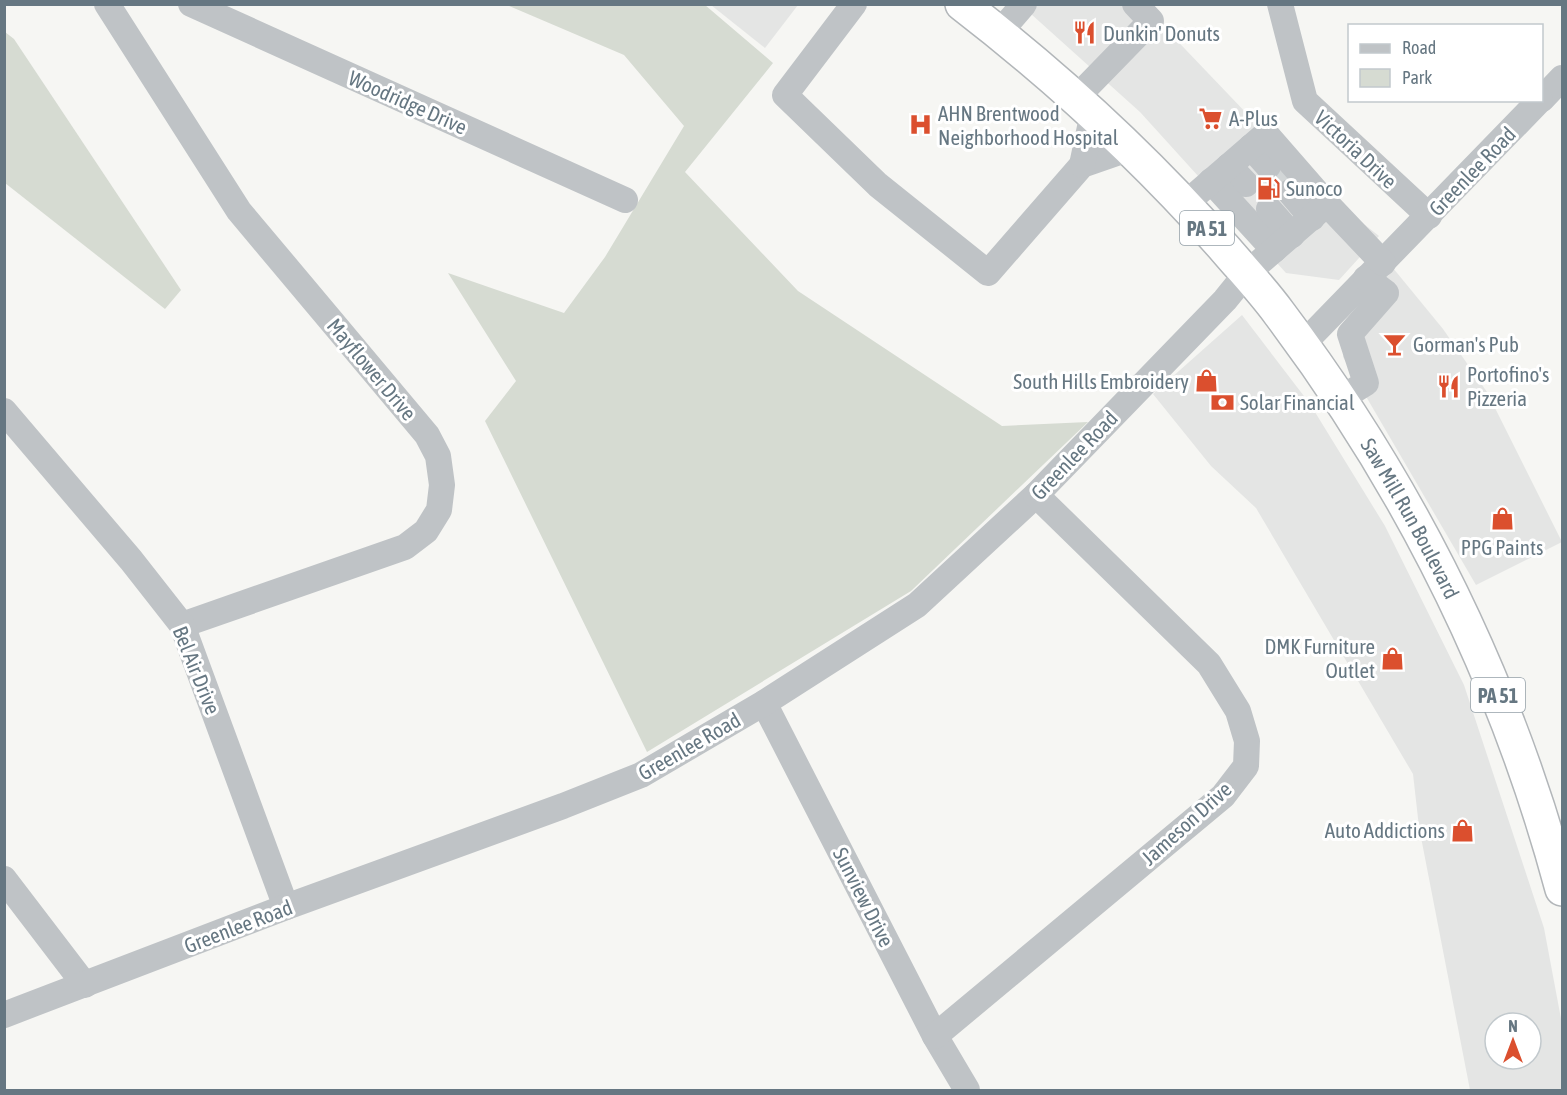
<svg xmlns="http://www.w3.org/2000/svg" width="1567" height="1095" viewBox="0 0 1567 1095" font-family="'Asap Condensed',sans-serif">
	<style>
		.built { fill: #e4e5e4; fill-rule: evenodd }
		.green { fill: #d6dbd2 }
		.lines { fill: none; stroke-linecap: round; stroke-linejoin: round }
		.minor-tunnel { stroke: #d2d6d7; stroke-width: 26; stroke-dasharray: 26 13; stroke-linecap: butt }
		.highway-casing { stroke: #b2b6b9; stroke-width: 36 }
		.minor { stroke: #bfc3c6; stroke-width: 26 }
		.highway { stroke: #fff; stroke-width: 33 }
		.labels { text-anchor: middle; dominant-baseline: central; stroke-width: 6; stroke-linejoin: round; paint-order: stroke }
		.shield { fill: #fff; stroke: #94a0a8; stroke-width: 1.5 }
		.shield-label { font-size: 20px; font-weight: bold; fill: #667782 }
		.poi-label { font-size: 21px; fill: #667782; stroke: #fff; text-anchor: start }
		.street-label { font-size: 21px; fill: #667782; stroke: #fff }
	</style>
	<rect width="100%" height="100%" fill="#f6f6f3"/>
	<g class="built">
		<path d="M711,5h87l-33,43z"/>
		<path d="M1021,5h122l174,182 62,49 -40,44 -53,-7 -146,-161z"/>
		<path d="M1393,268l50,61 44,63 75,150 -86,43 -133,-228 2,-34z"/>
		<path d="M1242,315l68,89 75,122 79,159 80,243 18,96v66h-92l-51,-263 -6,-53 -157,-266 -45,-42 -58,-72zM1495,1023h36v36h-36z"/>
	</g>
	<g class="green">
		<path d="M507,5h198l68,58 -88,109 113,119 204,135 86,-4 -177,169 -264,161 -162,-331 31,-40 -68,-108 116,40 41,-56 79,-131 -60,-71z"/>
		<path d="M5,32l9,7 167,251 -16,19 -160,-126z"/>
	</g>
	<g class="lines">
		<path class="minor-tunnel" d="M1268,166l22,26"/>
		<defs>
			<g id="highway">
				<path id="s1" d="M962,4c96,74 184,155 264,246 18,21 37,41 53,63 132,175 226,364 283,576"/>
			</g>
		</defs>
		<use href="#highway" class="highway-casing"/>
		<g class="minor">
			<path d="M107,4l132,207 188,224 11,21 4,29 -3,25 -13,21 -21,16 -223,78"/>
			<path d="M191,4l434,196"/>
			<path d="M854,4l-69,91 93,90 110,88 94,-108 49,-17"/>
			<path d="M1280,4l25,97 124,115"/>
			<path d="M999,33l25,-29"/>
			<path d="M1076,98l75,-77 -16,-17"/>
			<path d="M1542,99l20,-21"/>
			<path d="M1251,147l17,19"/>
			<path d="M1082,165l11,-52"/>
			<path d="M1229,166l17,18"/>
			<path d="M1211,181l63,69"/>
			<path d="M1290,192l22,26"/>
			<path d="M1185,204l81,-70 61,70"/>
			<path d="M1269,209l23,26"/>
			<path d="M1302,345l238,-245"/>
			<path d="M1340,399l26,-16 -16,-49 36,-41 -20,-15"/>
			<path d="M4,411l127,149 51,65 104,282"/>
			<path d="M764,703l171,333 32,54"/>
			<path d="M4,879l81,106"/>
			<path d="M4,1015l282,-108 277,-101 78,-31 123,-72 153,-98 119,-110 189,-195 21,-26 81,-70 56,59"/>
			<path d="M935,1036l288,-240 23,-30 1,-25 -9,-30 -29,-47 -173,-169"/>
		</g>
		<use href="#highway" class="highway"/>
	</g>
	<defs>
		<symbol id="restaurant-bare" viewBox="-9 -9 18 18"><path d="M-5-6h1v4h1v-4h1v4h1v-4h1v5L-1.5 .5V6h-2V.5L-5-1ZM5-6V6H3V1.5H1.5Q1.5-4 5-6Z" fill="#db4f2e" stroke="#fff" stroke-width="2.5" paint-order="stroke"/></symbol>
		<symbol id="supermarket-bare" viewBox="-9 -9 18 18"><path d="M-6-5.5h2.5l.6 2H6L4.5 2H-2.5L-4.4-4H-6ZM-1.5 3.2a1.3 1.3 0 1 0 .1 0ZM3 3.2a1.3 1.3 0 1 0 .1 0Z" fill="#db4f2e" stroke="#fff" stroke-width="2.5" paint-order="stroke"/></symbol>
		<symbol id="hospital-bare" viewBox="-9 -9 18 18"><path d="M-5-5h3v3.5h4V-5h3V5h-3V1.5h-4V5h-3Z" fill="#db4f2e" stroke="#fff" stroke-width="2.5" paint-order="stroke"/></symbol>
		<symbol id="fuel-bare" viewBox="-9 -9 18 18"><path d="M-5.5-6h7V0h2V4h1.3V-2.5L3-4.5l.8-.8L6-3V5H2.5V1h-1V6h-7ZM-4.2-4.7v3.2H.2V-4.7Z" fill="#db4f2e" stroke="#fff" stroke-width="2.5" paint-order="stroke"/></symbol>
		<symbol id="bar-bare" viewBox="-9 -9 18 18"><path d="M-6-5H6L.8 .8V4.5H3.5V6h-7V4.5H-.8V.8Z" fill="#db4f2e" stroke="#fff" stroke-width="2.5" paint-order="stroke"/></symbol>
		<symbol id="shop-bare" viewBox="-9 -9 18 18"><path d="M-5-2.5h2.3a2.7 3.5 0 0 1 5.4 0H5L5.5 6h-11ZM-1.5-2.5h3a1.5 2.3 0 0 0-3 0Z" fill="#db4f2e" stroke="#fff" stroke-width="2.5" paint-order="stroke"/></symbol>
		<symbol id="bank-bare" viewBox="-9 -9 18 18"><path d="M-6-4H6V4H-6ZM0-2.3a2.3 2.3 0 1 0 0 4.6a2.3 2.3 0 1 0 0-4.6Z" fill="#db4f2e" stroke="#fff" stroke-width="2.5" paint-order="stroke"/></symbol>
	</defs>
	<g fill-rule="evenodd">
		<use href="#restaurant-bare" x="1068" y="16" width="33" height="33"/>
		<use href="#supermarket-bare" x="1194" y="102" width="33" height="33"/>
		<use href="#hospital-bare" x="904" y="108" width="33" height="33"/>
		<use href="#fuel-bare" x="1252" y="172" width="33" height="33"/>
		<use href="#bar-bare" x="1378" y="328" width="33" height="33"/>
		<use href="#shop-bare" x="1190" y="364" width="33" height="33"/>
		<use href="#restaurant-bare" x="1432" y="370" width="33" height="33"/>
		<use href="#bank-bare" x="1206" y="386" width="33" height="33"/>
		<use href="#shop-bare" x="1486" y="502" width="33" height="33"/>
		<use href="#shop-bare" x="1376" y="642" width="33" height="33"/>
		<use href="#shop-bare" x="1446" y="814" width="33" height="33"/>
	</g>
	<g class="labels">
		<g class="shield">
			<rect x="1180" y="211" width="54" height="34" rx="4.5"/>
			<rect x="1471" y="678" width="54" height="34" rx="4.5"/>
		</g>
		<g class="shield-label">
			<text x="1207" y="228">PA 51</text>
			<text x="1498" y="695">PA 51</text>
		</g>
		<g class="poi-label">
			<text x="1103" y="33">Dunkin' Donuts</text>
			<text x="938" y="113">AHN Brentwood<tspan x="938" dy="24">Neighborhood Hospital</tspan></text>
			<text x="1229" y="118">A-Plus</text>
			<text x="1286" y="188">Sunoco</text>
			<text x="1413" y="344">Gorman's Pub</text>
			<text x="1467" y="374">Portofino's<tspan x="1467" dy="24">Pizzeria</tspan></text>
			<text x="1189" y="381" text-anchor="end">South Hills Embroidery</text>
			<text x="1240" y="402">Solar Financial</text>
			<text x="1502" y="547" text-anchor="middle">PPG Paints</text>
			<text x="1375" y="646" text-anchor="end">DMK Furniture<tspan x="1375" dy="24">Outlet</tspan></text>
			<text x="1445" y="830" text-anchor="end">Auto Addictions</text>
		</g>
		<g class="street-label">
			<text transform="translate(408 102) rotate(24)">Woodridge Drive</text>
			<text transform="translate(1356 149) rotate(43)">Victoria Drive</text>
			<text transform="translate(1472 171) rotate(-46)">Greenlee Road</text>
			<text transform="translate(372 369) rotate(50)">Mayflower Drive</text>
			<text transform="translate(1074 455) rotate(-46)">Greenlee Road</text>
			<text stroke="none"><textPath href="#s1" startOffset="688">Saw Mill Run Boulevard</textPath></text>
			<text transform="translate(197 670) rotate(68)">Bel Air Drive</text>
			<text transform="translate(689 746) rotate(-30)">Greenlee Road</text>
			<text transform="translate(1186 823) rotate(-42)">Jameson Drive</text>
			<text transform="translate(864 897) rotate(63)">Sunview Drive</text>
			<text transform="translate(238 926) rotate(-21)">Greenlee Road</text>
		</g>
	</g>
	<rect width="1567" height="1095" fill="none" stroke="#667782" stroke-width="12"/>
	<rect x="1348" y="24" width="195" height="78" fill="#ffffff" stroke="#c2c9cd" stroke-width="1.5"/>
	<rect x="1360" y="44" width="30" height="9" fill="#bfc3c6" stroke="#c2c9cd" stroke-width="1.5"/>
	<text x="1402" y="54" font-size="18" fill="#667782">Road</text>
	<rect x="1360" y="69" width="30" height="18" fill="#d6dbd2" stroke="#c2c9cd" stroke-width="1.5"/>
	<text x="1402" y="84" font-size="18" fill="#667782">Park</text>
	<g transform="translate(1513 1041)"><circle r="28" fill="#ffffff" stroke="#c2c9cd" stroke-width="1.5"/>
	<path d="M0-4.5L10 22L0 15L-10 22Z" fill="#db4f2e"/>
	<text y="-9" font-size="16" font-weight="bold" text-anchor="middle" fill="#667782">N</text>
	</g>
</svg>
